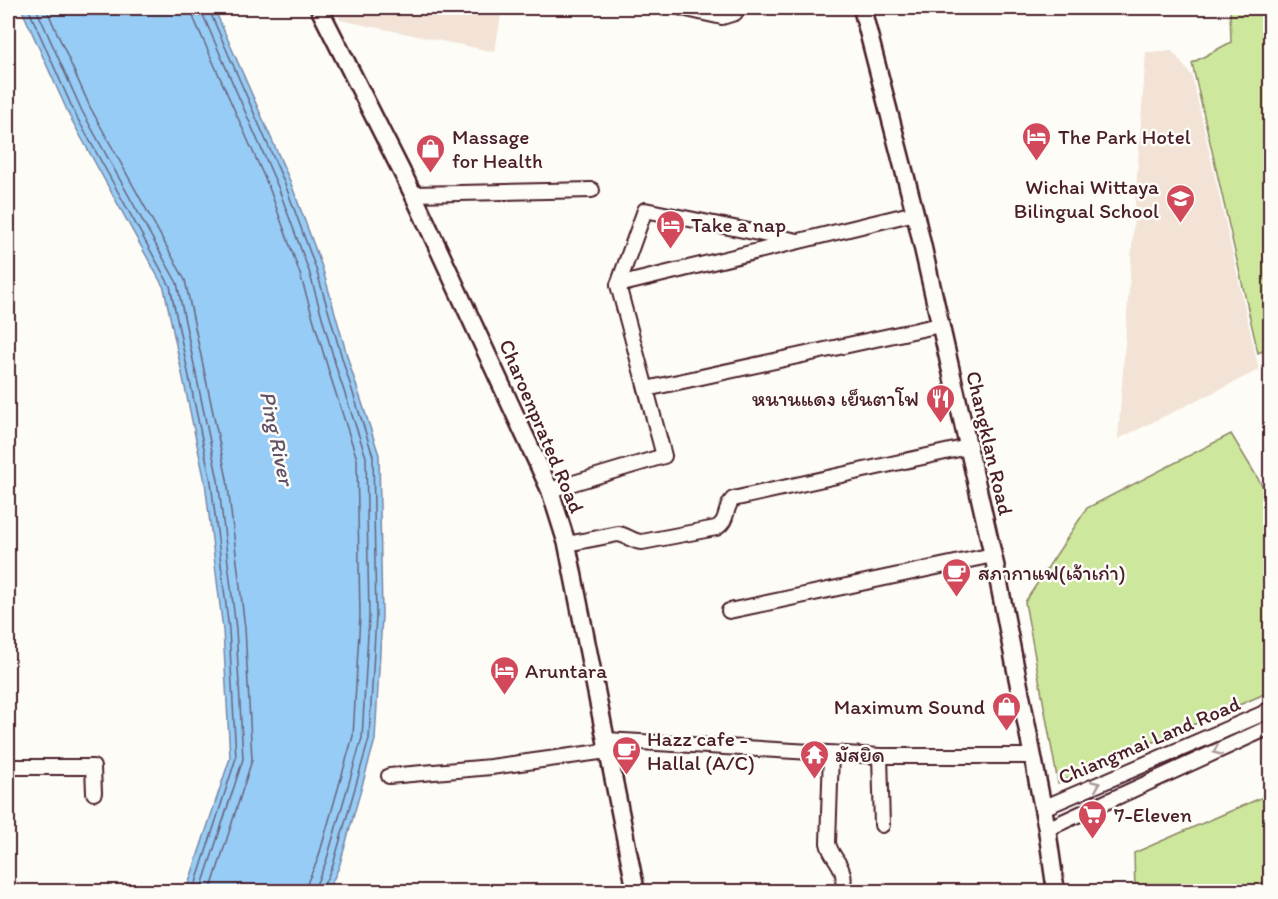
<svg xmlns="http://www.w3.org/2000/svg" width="1278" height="899" viewBox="0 0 1278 899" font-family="Itim,'Playpen Sans Thai',sans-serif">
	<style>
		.built { fill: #f2e3d6 }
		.green { fill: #cde79d; stroke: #8c8364; stroke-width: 1.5 }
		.water { fill: #96ccf5; stroke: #7887a4; stroke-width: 1.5 }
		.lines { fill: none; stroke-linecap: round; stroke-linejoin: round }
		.shore { stroke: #68647c; stroke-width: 1.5 }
		.minor-casing { stroke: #4a1f2b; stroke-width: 18 }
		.tertiary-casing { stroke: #4a1f2b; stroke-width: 21 }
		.minor { stroke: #fdfcf7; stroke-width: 14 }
		.tertiary { stroke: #fdfcf7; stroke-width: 16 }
		.oneway { stroke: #ac999b }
		.labels { text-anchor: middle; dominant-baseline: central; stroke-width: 5; stroke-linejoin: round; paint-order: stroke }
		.poi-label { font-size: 21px; fill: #4a1f2b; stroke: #fdfcf7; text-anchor: start }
		.street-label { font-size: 21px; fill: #4a1f2b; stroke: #fdfcf7 }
		.water-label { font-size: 22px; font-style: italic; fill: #615368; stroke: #fdfcf7 }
	</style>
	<rect width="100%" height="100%" fill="#fdfcf7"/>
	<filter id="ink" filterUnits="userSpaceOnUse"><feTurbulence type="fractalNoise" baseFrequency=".0167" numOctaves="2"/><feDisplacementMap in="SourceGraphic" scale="12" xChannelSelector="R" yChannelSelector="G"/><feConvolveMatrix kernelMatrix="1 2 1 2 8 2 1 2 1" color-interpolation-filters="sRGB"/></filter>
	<g filter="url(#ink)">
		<g class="built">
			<path d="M335,8h167l-7,44 -155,-32z"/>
			<path d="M1172,51l20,25 67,294 -141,69 28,-387z"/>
		</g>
		<g class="green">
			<path d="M1230,8h40v340l-12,5 -66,-290 39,-21z"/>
			<path d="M1231,434l35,58 4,-3v201l-10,6 -202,87 -33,-181 62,-94z"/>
			<path d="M1270,794v97h-135l-1,-38z"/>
		</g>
		<path class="water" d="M21,8h193l76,173 32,86 28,99 29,89 3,161 -7,124 -36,127 -11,24h-142l44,-133 -7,-128 -18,-148 -41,-194 -94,-171z"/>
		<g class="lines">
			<g class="shore">
				<path d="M28,8l47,106 95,172 41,196 18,148 7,128 -43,134"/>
				<path d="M36,8l46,103 95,172 41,197 18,149 7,130 -43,133"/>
				<path d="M46,8l44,99 95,173 42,199 18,149 7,132 -42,132"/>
				<path d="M192,8l2,11 76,171 30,84 29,98 28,87 3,157 -7,120 -35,123 -10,22 -2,11"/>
				<path d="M202,8l1,7 75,172 31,84 28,99 29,87 3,159 -7,122 -36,124 -10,23 -1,7"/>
				<path d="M209,8l1,4 75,172 31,85 29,99 28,88 3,160 -7,123 -36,126 -10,22v5"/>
			</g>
			<defs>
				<g id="minor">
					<path d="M682,8l40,9 13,-4 4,-5"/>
					<path d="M413,194l179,-4"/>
					<path d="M618,285l297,-72"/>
					<path d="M646,389l294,-64"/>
					<path d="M550,490l114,-34 -46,-171 27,-75 153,31"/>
					<path d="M567,544l51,-10c9,1 15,8 24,8l74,-14c13,-7 8,-20 17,-29l235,-52"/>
					<path d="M729,611l264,-56"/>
					<path d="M606,740l274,16h152"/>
					<path d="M831,754l-3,89c2,11 11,18 14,28 3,6 1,14 0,21"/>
					<path d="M880,756l2,69"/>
					<path d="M8,767h85l1,26"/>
					<path d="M389,776l102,-9 116,-16"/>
					<path d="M1043,808l219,-94 8,-5"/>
					<path d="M1047,829l223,-102"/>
				</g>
				<g id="tertiary">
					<path d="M319,8l94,186 137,296 17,54 69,348"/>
					<path d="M862,8l53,205 82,360 50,256 9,63"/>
				</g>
			</defs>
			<use href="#minor" class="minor-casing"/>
			<use href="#tertiary" class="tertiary-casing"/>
			<use href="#minor" class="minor"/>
			<use href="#tertiary" class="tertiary"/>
		</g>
		<defs><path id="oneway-chevron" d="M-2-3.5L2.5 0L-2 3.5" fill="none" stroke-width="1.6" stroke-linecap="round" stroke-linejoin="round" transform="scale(1.5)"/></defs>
		<g class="oneway">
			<use href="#oneway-chevron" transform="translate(1217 751) rotate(156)"/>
			<use href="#oneway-chevron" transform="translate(1096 785) rotate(-23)"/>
		</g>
	</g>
	<defs>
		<symbol id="hotel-pin" viewBox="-11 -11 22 30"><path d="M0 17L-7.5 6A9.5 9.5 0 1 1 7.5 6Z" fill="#d1495b" stroke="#fdfcf7"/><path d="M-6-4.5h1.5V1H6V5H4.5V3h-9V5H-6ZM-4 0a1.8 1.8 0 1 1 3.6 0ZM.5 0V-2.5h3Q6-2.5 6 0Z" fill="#fff"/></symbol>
		<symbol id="shop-pin" viewBox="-11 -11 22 30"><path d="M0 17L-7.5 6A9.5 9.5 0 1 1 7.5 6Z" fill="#d1495b" stroke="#fdfcf7"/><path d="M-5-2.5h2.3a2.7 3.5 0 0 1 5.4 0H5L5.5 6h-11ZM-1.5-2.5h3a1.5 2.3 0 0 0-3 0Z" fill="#fff"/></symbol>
		<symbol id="school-pin" viewBox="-11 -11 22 30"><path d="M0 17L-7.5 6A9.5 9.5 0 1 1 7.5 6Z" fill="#d1495b" stroke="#fdfcf7"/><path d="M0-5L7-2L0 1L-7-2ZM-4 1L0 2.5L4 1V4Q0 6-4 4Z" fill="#fff"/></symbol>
		<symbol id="restaurant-pin" viewBox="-11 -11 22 30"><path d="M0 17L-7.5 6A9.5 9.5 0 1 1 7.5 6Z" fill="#d1495b" stroke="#fdfcf7"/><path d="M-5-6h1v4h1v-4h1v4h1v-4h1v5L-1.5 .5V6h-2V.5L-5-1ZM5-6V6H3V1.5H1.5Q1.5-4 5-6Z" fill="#fff"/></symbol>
		<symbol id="cafe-pin" viewBox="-11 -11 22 30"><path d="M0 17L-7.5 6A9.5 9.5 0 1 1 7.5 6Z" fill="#d1495b" stroke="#fdfcf7"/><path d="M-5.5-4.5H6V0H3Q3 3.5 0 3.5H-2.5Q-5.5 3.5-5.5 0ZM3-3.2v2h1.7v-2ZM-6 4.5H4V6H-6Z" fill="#fff"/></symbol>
		<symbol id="temple-pin" viewBox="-11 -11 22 30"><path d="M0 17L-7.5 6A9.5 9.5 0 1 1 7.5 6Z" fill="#d1495b" stroke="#fdfcf7"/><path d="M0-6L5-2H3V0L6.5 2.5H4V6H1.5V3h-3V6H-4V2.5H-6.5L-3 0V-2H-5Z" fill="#fff"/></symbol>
		<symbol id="supermarket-pin" viewBox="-11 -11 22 30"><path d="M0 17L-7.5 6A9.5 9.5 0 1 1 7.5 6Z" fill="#d1495b" stroke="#fdfcf7"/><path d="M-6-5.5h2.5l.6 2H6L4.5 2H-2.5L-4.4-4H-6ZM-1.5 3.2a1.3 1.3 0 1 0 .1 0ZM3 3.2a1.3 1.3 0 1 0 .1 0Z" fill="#fff"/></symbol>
	</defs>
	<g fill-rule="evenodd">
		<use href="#hotel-pin" x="1020" y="120" width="33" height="45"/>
		<use href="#shop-pin" x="414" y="132" width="33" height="45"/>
		<use href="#school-pin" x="1164" y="182" width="33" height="45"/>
		<use href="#hotel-pin" x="654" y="208" width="33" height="45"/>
		<use href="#restaurant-pin" x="924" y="382" width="33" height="45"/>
		<use href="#cafe-pin" x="940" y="556" width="33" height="45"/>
		<use href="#hotel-pin" x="488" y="654" width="33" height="45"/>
		<use href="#shop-pin" x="990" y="690" width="33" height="45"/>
		<use href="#cafe-pin" x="610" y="734" width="33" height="45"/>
		<use href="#temple-pin" x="798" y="738" width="33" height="45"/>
		<use href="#supermarket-pin" x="1076" y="798" width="33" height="45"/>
	</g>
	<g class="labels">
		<g class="poi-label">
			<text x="452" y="136">Massage<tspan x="452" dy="24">for Health</tspan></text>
			<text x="1058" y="136">The Park Hotel</text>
			<text x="1159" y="186" text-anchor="end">Wichai Wittaya<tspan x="1159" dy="24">Bilingual School</tspan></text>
			<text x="691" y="224">Take a nap</text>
			<text x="919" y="398" text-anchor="end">หนานแดง เย็นตาโฟ</text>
			<text x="978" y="572">สภากาแฟ(เจ้าเก่า)</text>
			<text x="525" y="670">Aruntara</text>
			<text x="985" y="706" text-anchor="end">Maximum Sound</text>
			<text x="647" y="738">Hazz cafe -<tspan x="647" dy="24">Hallal (A/C)</tspan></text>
			<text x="835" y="754">มัสยิด</text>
			<text x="1114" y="814">7-Eleven</text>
		</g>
		<g class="street-label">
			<text transform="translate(542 426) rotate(67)">Charoenprated Road</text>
			<text transform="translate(990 443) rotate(77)">Changklan Road</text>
			<text transform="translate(1149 740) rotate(-23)">Chiangmai Land Road</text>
		</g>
		<g class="water-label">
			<text transform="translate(277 438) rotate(78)">Ping River</text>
		</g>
	</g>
	<rect width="1278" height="899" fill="none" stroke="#fdfcf7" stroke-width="30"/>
	<rect x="15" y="15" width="1248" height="869" fill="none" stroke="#4a1f2b" stroke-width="2" filter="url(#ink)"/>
</svg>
